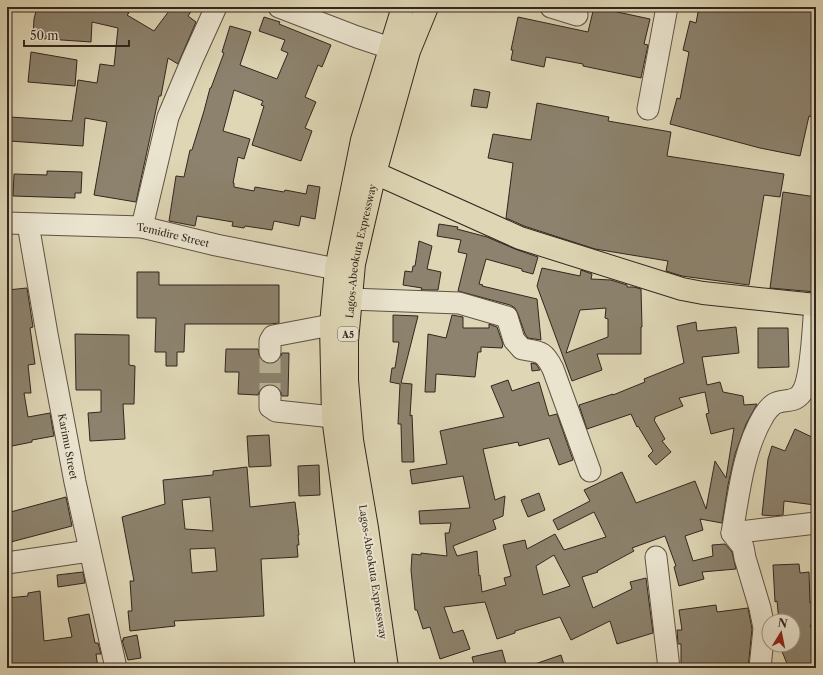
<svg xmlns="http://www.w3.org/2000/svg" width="823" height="675" viewBox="0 0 823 675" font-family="'Libre Caslon Text',serif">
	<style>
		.building { fill: #8c826d; stroke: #33261e; fill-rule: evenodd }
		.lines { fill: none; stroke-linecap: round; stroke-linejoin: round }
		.minor-tunnel { stroke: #bcb397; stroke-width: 21; stroke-dasharray: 21 10; stroke-linecap: butt }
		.minor-casing { stroke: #5e5244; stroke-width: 23 }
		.major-casing { stroke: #33261e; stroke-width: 24 }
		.highway-casing { stroke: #33261e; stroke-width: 24 }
		.minor { stroke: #eae4cf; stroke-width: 21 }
		.major { stroke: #ded6b5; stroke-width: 22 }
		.highway { stroke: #ded6b5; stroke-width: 22 }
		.labels { text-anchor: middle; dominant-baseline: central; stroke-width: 4; stroke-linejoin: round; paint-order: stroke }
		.shield { fill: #eae4cf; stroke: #6a5f53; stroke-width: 1 }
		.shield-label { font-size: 9px; font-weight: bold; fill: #33261e }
		.street-label { font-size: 10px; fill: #33261e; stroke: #eae4cf }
	</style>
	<rect width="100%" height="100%" fill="#ded6b5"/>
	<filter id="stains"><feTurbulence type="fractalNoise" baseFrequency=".005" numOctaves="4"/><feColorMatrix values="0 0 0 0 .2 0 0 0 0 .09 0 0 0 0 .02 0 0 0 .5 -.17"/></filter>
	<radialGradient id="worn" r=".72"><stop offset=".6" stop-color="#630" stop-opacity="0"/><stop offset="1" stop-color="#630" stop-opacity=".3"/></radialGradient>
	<g class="building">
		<path d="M37,7h72l8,2 2,-2 10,6 -2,2 27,16 18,-24h22l-6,9 8,6 -18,42 -10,-6 -7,38h-2l-23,106 -42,-7 13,-73 -22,-4 -2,28 -74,-5 1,-24 62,4 6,-41 19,3 3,-19 14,2 4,-38 -26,-6 -1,20 -58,-4 1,-19z"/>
		<path d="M594,7l56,12 -6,25 4,1 -7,33 -58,-12v-2l-37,-7 -2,10 -33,-7 2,-10h-2l7,-33 70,15z"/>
		<path d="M699,7h117v88l-4,22 -3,-1 -9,40 -40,-8 -90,-24 7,-26 3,1 9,-47 -6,-2 7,-29 6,2z"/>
		<path d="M264,17l16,5 -1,2 52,21 -9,22 -4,-2 -13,32 11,5 -11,26 7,3 -11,30 -49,-16 12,-39 -3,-1 2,-4 -29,-11 -11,41 27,8 -6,20 -6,-2 -5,26h1v4l20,4 1,-4 29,5 1,-2 21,4 2,-9 12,2 -5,32 -14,-3 -2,10 -25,-5 -2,9 -27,-4 -1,2 -12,-2 1,-4 -36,-6 -2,10 -26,-5 7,-45 8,1 6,-27h2l12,-39 6,-23h1l13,-35 -2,-1 8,-26 21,6 -11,33 37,14 11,-26 -7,-3 4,-10 -26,-9z"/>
		<path d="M31,52l46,8 -2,26 -47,-4z"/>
		<path d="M474,89l16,3 -3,16 -16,-2z"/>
		<path d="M537,103l72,14 -1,4 63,11 -4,24 117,18 -4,23 -16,-2 -15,90 -67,-9 -16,-5 2,-10 -73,-12 -71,-23 -18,-8 7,-55 -25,-5 5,-24 38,6z"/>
		<path d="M47,171l35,1 -1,21h-6v5l-62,-2 1,-22 33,1z"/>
		<path d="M783,192l33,5v95l-46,-4z"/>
		<path d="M439,224l19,3 -1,2 30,8 28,12 23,8 -5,17 -11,-3v-2l-36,-10 -7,25 4,1 -1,1 55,13 4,41 -13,-2 -3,-4 -7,-20 -3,-6 -5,-3 -52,-14 9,-37 -9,-2 3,-12 -24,-4z"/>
		<path d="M419,241l13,5 -5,23 14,3 -3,18h-17l1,-2 -19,-3 2,-14 7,1 1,-6h2z"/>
		<path d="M542,268l38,8 1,-6 11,4 -1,5 20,1 16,5v2h7l7,2 1,38h-1v27h-44l5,16 -30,11 -35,-95zM606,308l-1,10 3,1v18l-42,16 14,-43z"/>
		<path d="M137,272h22v13h120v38l-9,1h-85l-1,28h-7v14h-11v-14h-11l1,-34h-19z"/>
		<path d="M27,288l6,39 -3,1 5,36 -7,1 3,28h-7l4,24 22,-4 4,23 -22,4v2l-25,5v-157z"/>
		<path d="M393,315l25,1 -17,67 11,1 -2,32 2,-1 2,47h-12l-1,-38h-3l2,-40 -10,-2 2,-14h3l4,-26h-6z"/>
		<path d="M452,315l11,2v11h26v-4l8,3 6,17 -1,4 -21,-1v5h-3l-3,25 -39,-3 -1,18h-10l3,-58 18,4z"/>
		<path d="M696,322l1,9 39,-4 3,26 -37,4 5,28 13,-3 3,10 20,4 1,9 13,-1 -11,20 -11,30 -7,31 -6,38 -22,-4 3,11 -18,6 8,25 20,-5 -1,-11 13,-1 7,8 4,17 -34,3 2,7 -25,7 -5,-19 2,-1 -11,-30 -33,12 2,3 -37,20 1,1 -16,5 11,31 39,-19 -2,-7 16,-4 7,55 -36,11 -7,-23 -39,19 -11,-23 -45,14v2l-18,6 -12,-37 -41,5 9,26 10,-3 7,19 -30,10 -10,-32 -7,2 -6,-19h-2l-4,-40 1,-16 9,1v-2l26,3 -2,-23h4l2,-10 -31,1 -1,-13 51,-3 -7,-32 -51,8 -2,-14 37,-6 -7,-33 64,-14 -13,-31 17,-6 4,11 27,-9 10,34 8,-2 16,46 -14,5 -10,-27 -30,8 -1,-4 -35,7 12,51 10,-4 -2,20 -10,4 3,9 -43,17 4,10 20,-5 2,25 1,-1 2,17 24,-7 -2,-7 7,-2 -8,-31 22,-5 2,9 28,-15 9,16 42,-13 -12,-25 -36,18 -5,-10 37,-19 -6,-11 38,-18 14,31 59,-22 11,28 9,-48 11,17 8,-50 -23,6 -5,-20 3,-1 -4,-21 -26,6 4,8 -28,11v2l-1,1 11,19 -3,2 9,11 -15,13 -8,-9 5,-5 -15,-25 -1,1 -6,-13 -44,15 -8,-24 34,-11v1l32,-13 -1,-3 40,-16 -7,-37zM554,555l16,31 -27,9 -7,-29z"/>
		<path d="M758,328h30l1,39 -31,1z"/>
		<path d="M75,334l54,1v30l6,1 -1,38h-11l2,35 -35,2 -2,-28 13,-1v-22h-25z"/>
		<path d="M226,349h32l2,9 4,5 6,1 6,-2 4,-4 2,-5h7l-1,43h-6l-2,-6 -4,-5 -6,-1 -6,2 -4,4 -2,5 -20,-1 1,-22h-14z"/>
		<path d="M531,363l5,1 4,6 -8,1z"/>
		<path d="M795,429l21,10 -1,66 -31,-4 -1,14 -9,1 -12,-1 6,-56 4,-13 13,5z"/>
		<path d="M269,435l2,31 -22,1 -2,-31z"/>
		<path d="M319,465l1,30 -21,1 -1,-30z"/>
		<path d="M247,467l3,40 45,-5 4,33h-1l1,10h-2l1,12 -37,2 3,57 -90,5 1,5 -45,5 -2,-20h4l-2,-30h4l-12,-64 43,-13 -2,-24 50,-5v-4zM210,497l3,34 -28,-2 -3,-29zM215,548l2,23 -25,2 -2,-24z"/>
		<path d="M539,493l6,17 -17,7 -7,-17z"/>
		<path d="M66,497l6,29 -65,17v-30z"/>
		<path d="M799,564l1,9 9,-1 1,31h3l3,21 -6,1 6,15v28h-19l-2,-5 -7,3 -7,-17 12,-4v-24h-14l-2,-20 -2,1 -2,-37z"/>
		<path d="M83,572l2,11 -27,4 -1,-12z"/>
		<path d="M40,591l4,50 28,-4 -4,-19 21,-4 6,29h3l3,11h-5l2,14h-91v-70l21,-2v-3z"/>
		<path d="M716,605l1,7 31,-4 4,21 -4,39h-20v-2l-47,-2v-20h-3l-1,-14h5l-3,-20z"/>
		<path d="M137,635l4,23 -13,2 -6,-20h2l-1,-2z"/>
		<path d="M502,650l5,18h-32l-3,-11z"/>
		<path d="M561,655l4,13h-35l-1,-2z"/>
	</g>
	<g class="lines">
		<path class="minor-tunnel" d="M270,352v44"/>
		<defs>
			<g id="minor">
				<path d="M279,7l78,30 33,11"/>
				<path d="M551,7l26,8"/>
				<path d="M648,109l19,-102"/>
				<path id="s1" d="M7,223l135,4 74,18 120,24"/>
				<path id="s2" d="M28,224l19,110 28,148 41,186"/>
				<path d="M142,227l26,-110 24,-57 24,-53"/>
				<path d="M350,299l109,4 48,14 7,23 8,9c19,3 22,2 31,20l37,102"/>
				<path d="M270,352v-11l3,-5 58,-11"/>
				<path d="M270,396v11l6,4 57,6"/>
				<path d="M732,533l84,-10"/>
				<path d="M656,557l13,111"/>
				<path d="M7,563l82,-12"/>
				<path d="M760,668l4,-40 -4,-20 -15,-50 -2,-11 -11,-14c7,-40 11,-83 32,-118 2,-3 7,-9 10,-11 8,-5 19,-1 26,-9 12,-12 13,-71 15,-90"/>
			</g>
			<path id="major" d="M375,173l145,65 162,51 21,4 113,12"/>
			<g id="highway">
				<path d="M367,668l-34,-251 -2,-92 5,-56 26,-129 41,-133"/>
				<path id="s3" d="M387,668l-20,-140 -15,-88 -5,-60v-39l7,-77 21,-91 34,-122 18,-44"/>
			</g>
		</defs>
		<use href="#minor" class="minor-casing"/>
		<use href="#major" class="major-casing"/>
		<use href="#highway" class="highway-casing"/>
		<use href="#minor" class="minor"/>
		<use href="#major" class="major"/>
		<use href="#highway" class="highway"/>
	</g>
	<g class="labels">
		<rect class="shield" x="338" y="327" width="20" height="14" rx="3"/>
		<g class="shield-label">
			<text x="348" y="334">A5</text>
		</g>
		<g class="street-label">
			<text stroke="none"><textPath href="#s1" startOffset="167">Temidire Street</textPath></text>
			<text stroke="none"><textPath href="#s3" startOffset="421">Lagos-Abeokuta Expressway</textPath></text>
			<text stroke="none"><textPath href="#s2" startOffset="226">Karimu Street</textPath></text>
			<text transform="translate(373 572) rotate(81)">Lagos-Abeokuta Expressway</text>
		</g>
	</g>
	<rect width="823" height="675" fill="none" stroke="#ded6b5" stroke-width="24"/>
	<rect x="8" y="8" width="807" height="659" fill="none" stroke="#33261e" stroke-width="2"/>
	<rect x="12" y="12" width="799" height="651" fill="none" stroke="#33261e"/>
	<g transform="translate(781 633) rotate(10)"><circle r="19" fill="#eae4cf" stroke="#a19888"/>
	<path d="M0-3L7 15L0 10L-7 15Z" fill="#8f2418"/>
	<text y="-6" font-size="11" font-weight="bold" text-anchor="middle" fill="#33261e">N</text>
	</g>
	<path d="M24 40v6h105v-6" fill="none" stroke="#33261e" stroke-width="2"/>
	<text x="30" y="40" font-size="12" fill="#33261e" stroke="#eae4cf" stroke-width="3" paint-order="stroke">50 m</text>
	<rect width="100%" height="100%" filter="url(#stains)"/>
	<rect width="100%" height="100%" fill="url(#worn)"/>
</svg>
